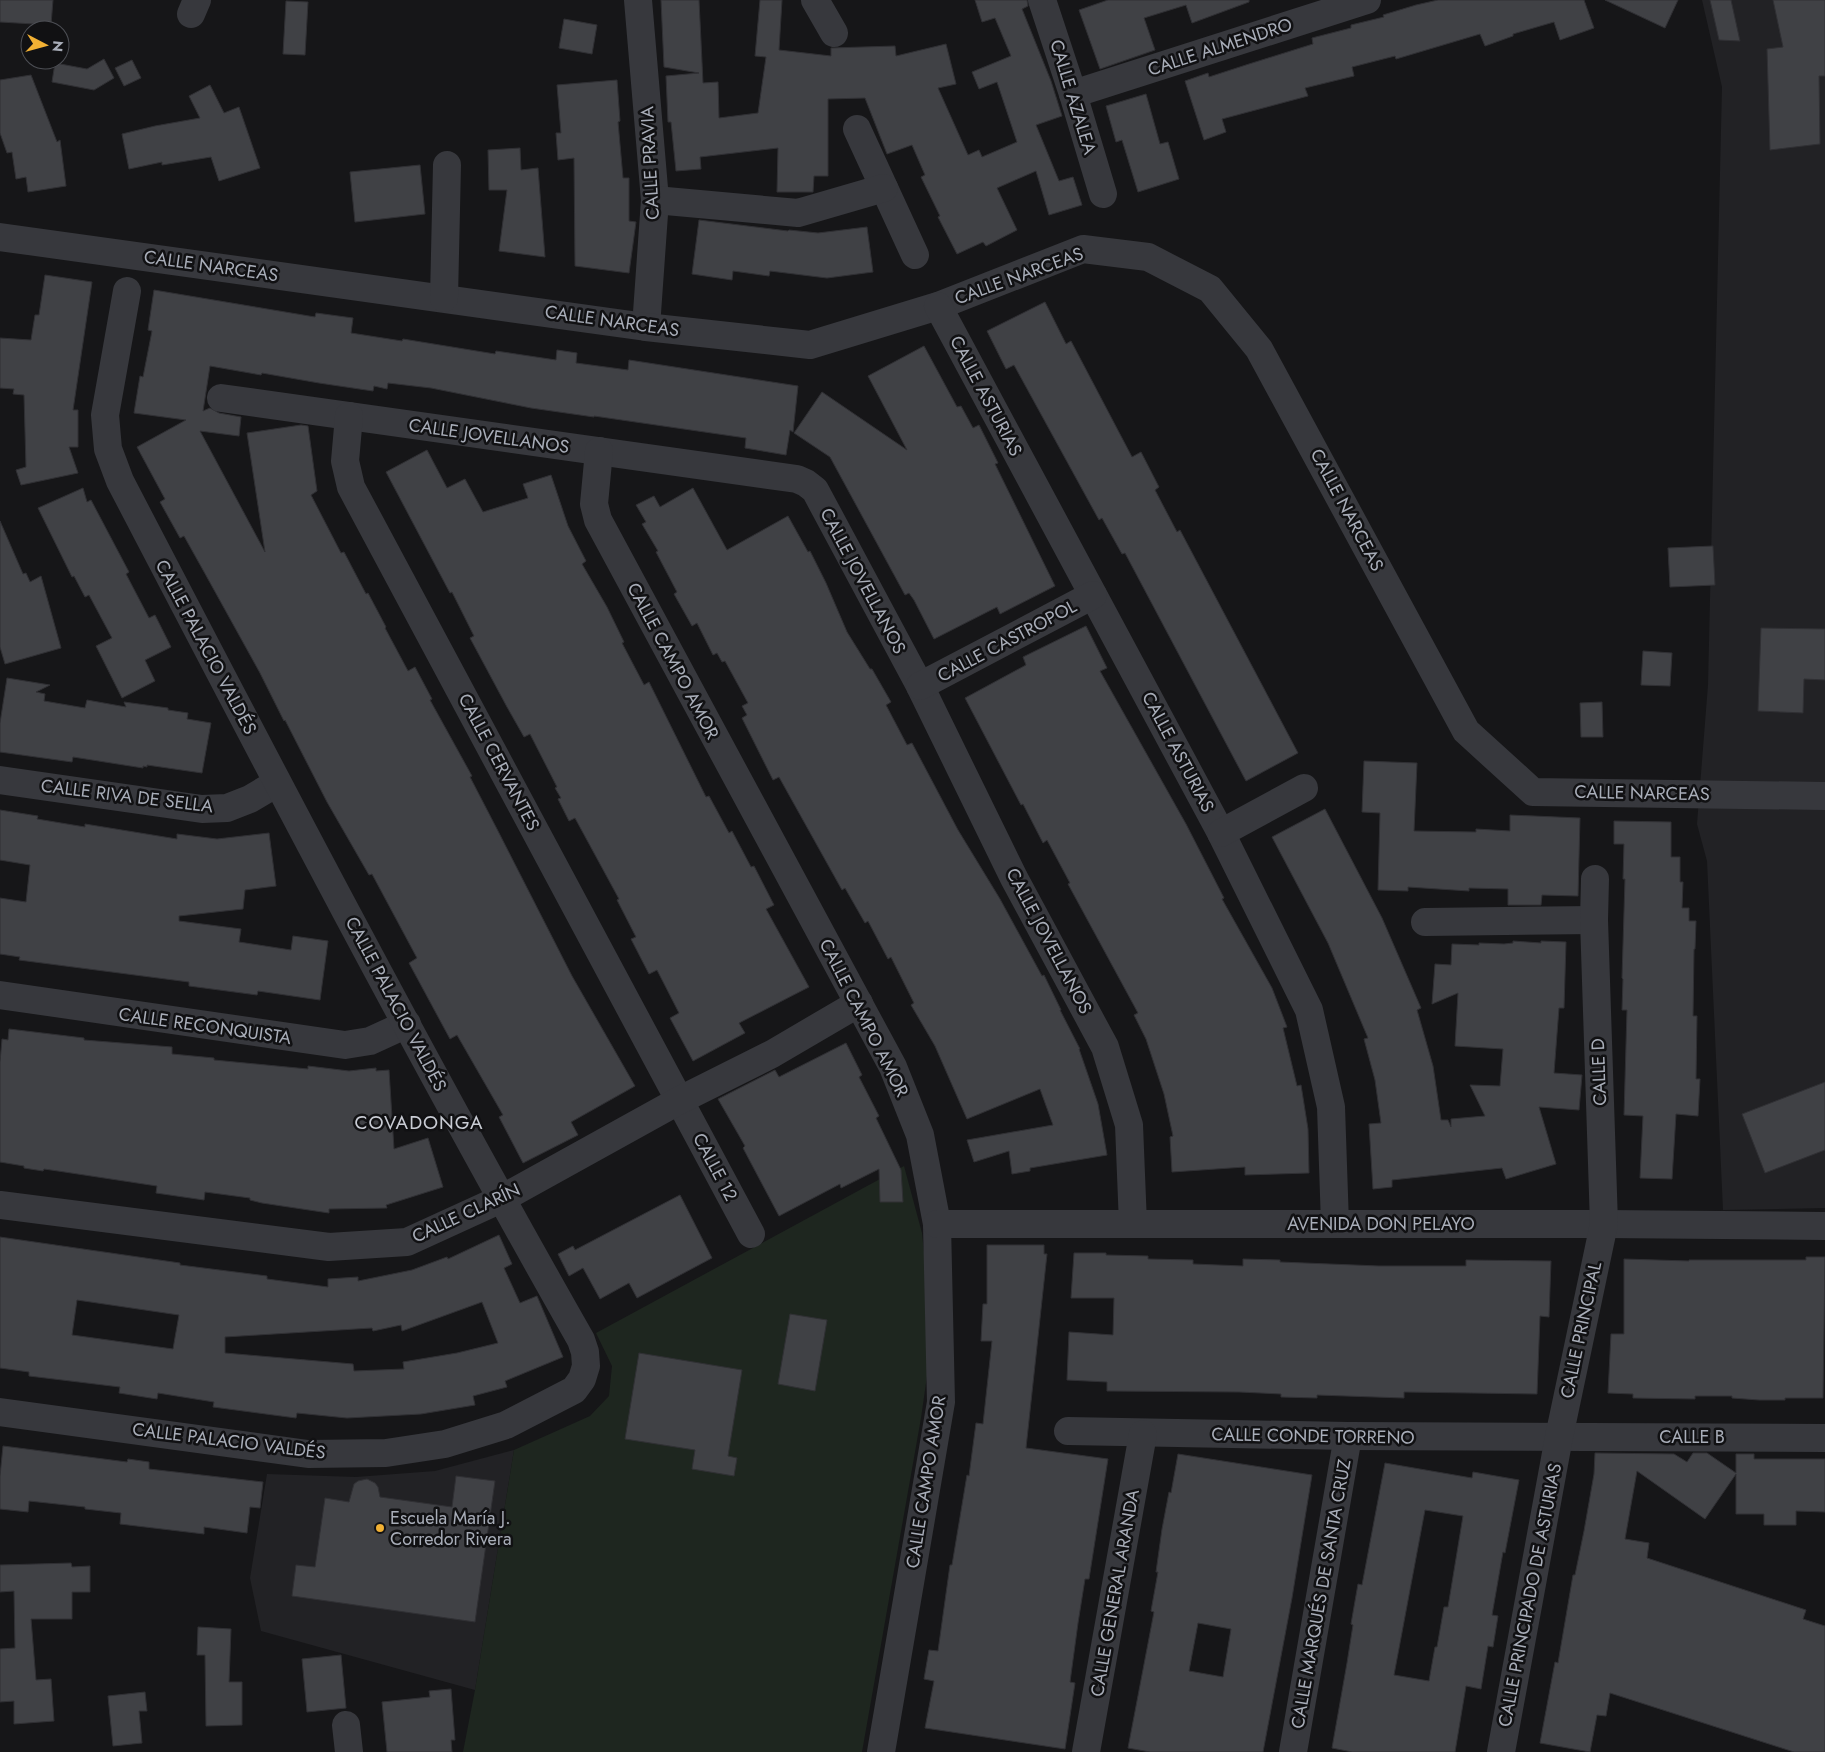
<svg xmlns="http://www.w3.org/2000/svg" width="1825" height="1752" viewBox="0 0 1825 1752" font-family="Jost,sans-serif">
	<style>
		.built { fill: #222225 }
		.green { fill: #1e261f }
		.building { fill: #404145; stroke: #303034; fill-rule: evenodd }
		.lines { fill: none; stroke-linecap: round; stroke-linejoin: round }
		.minor { stroke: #37383d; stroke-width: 28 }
		.poi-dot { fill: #f2b134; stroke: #111113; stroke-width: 2 }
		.labels { text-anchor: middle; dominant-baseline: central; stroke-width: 5; stroke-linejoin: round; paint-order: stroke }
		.street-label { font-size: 18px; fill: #a8adb8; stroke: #111113 }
		.poi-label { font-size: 18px; fill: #a8adb8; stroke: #111113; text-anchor: start }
		.neighbourhood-label { font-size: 19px; letter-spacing: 1px; fill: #c9ccd4; stroke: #111113 }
	</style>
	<rect width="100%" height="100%" fill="#161618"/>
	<g class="built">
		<path d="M1702,0h123v1208l-102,2 -16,-349 -10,-37 11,-139 14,-598z"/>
		<path d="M514,1450l-39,240 -214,-59 -11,-53 17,-104 89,3 79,-6z"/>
	</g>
	<path class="green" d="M904,1166l18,67 8,76 -2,60 -7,49 -59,334h-399l12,-62 39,-240 76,-34 19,-20 3,-30 -16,-33z"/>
	<g class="building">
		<path d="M0,0h53l-2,25 -51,-3z"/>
		<path d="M661,0h38l4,83 15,-1 1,36 39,-5 8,-56 -11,-1 5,-56h22l-3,50 52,6v-8l64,-2 1,10 50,-12 10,40 -18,4 30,67 11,-5 3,7 35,-15 -20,-60 -18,7 -7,-17 39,-16 -16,-38 -13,4 -7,-22h52l1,6 -6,3 29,72 11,35 -26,9 23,56 14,-4 9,28 -33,10 -13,-44 -39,17 20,42 -31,16 -3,-4 -26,12 -19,-37 2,-1 -19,-39 4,-2 -13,-30 -25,9 -22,-56 -37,1v77h-14l-1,16h-36l1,-44 -78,9 1,12 -25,2 -5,-49h-3l-2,-46 33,-3 -35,-6z"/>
		<path d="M1108,0h141v2l-57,21 -6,-18 -42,13 11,32 -55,19 -21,-59z"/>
		<path d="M1438,0h146l10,28 -34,12 -6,-18 -41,12v2l-28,10 -5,-12 -84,25 -1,-3 -43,11 2,9 -49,12 3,8 -86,23 4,13 -22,8 -19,-59 23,-8 1,4 40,-13 64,-20 -1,-6 39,-10v-3l33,-8 -1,-2 33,-10z"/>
		<path d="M1605,0h73l-13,28z"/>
		<path d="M1710,0h21l9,41 -21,-1z"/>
		<path d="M1773,0h52v76h-6l1,68 -50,6 -3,-101 16,-2z"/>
		<path d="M286,1l22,1 -3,53 -22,-1z"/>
		<path d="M564,19l33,6 -5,29 -33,-6z"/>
		<path d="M104,59l10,19 -20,12 -42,-8 3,-19 32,6z"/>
		<path d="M132,60l9,18 -17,8 -9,-18z"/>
		<path d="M31,75l26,67 3,-2 6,46 -38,6 -2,-15 -10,2 -4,-27 -5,1 -7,-20v-53z"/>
		<path d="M617,80l3,41 -2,1 5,56h6v43l7,1 -7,51 -54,-7 -1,-108 -16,2 -2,-27h5l-4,-48z"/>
		<path d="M210,85l14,28 15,-6 21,61 -41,13 -8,-24 -49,8v-3l-33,7 -7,-35 33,-8 45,-8 -11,-22z"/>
		<path d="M1146,94l14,50 8,-2 11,37 -41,13 -16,-52 -6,2 -10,-36z"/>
		<path d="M520,148l1,22 17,-2 7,89 -46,-6 8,-61h-18l-1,-40z"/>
		<path d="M420,165l5,49 -70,8 -5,-50z"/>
		<path d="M699,220l89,11 1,-1 29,3 49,-6 6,45 -46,6 -57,-7 -1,5 -36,-5 -1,9 -40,-6z"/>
		<path d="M45,275l47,7 -19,128h5v37h-9l9,26 -57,12 -5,-15 10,-3 -2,-72 -11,-1 1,-5 -14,-1v-50l31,2 4,-25h4z"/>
		<path d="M154,290l161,27 1,-4 37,5 -2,15 51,8 1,-2 92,15 1,-3 60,9 1,-10 20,3 -1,10 52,7 1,-10 169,26 -5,46 -3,-2 -4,25 -41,-7 1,-10 -152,-22v1l-63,-9 -100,-20 -43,-5 -1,6 -13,-3 -1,5 -54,-8 -57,-10 -1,2 -51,-9 -7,45 7,-3 9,5 22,4 -2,19 -39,-5 65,121 -18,-119 54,-8 7,1 9,65 -6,4 30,58 3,-1 22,42 2,-1 18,34 -1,1 23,43 7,-4 17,32 -2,1 42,76 -2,1 28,54 74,145 63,110 -64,36 7,13 -55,28 -24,-46 4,-2 -46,-80 -7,4 -41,-76 8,-5 -45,-84 -3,1 -42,-73 -42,-82 -1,1 -24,-48 -57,-103 -19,-34 -4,2 -20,-36 5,-3 -28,-52 49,-27 -52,-7 6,-37 3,1 9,-46 -4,-1z"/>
		<path d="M1045,302l21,42 5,-3 61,116 9,-5 18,35 -4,3 22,42 3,-2 118,223 -52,28 -121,-228 -3,1 -20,-36 -3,2 -85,-155 -8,4 -19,-38z"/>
		<path d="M924,346l33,61 4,-1 12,22 6,-3 19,38 -3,1 60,122 -55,28 -3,-7 -63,32 -20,-39 -5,-7 -4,2 -75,-138 -36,-24 28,-41 85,58 -39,-74z"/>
		<path d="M427,450l20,38 18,-9 18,33 45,-14 -5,-14 28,-9 17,51 18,35 -4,3 25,43 17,35 -2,1 22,42 5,-3 57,115 3,-1 20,37 3,-2 19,36 3,-1 20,39 -8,4 43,78 -70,36 6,10 -52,28 -23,-43 9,-5 -22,-43 -8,4 -18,-35 5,-2 -19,-37 2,-1 -44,-81 -6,3 -11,-22 3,-1 -6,-10 2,-1 -27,-53 -6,3 -17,-30 -37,-69 4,-2 -22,-44 -2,1 -64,-121z"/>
		<path d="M83,488l4,14 4,-2 38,72 -3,2 23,44 6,-3 16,32 -26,13 10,21 -33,17 -26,-52 16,-8 -23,-43 -4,2 -11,-21 -2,1 -34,-69z"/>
		<path d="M693,488l34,62 61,-34 20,36 2,-1 16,32 21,49 23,37h2l19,33 -5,3 21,40 5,-2 46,87 42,69 42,77 2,-1 17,35h-1l20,39h-1l19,55 9,51 -77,13v3l-18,3 -3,-23 -35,11 -7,-22 86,-15 -13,-36 -73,30 -32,-73 -24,-41 3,-2 -23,-46 -3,2 -20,-38 -3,2 -20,-35 -3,2 -63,-113 -6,3 -31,-62 5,-3 -5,-9 6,-3 -23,-42 -3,1 -5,-9 -4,2 -16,-32 -5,3 -18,-32 3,-2 -21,-40 2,-1 -16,-27 4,-2 -10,-17 18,-9 6,11z"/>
		<path d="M0,521l23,53 3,-1 4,9 11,-6 20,72 -56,16 -5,-17z"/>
		<path d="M1713,546l2,39 -45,2 -2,-39z"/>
		<path d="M1086,626l21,42 -7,3 86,153 38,74 -2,1 50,89 15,39 -4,1 14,58 4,-1 7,44 1,44 -64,2v-8l-73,5 -2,-35 3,-1 -9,-42 -18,-55 -12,-24 4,-2 -70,-129 2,-1 -23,-43 -4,3 -20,-39 -2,1 -56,-107 61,-33 -3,-8z"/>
		<path d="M1761,628l64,1v51l-21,-1 -1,34 -45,-2z"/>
		<path d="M1643,651l29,2 -2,33 -29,-1z"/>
		<path d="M7,678l43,7 -14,7 9,2 -1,7 41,7 2,-8 39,7 -2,-5 44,6v2l20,3 -1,6 24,4 -9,50 -55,-8v2l-4,-1v2l-70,-11 -1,5 -72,-10v-29z"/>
		<path d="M1602,702l1,35h-22l-1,-34z"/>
		<path d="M1364,761l53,2 -3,68 62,1v-3l34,2v-16l70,3 -2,78 -36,-1 -1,10h-33v-16l-39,-1v3l-61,-4v4l-30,-1 2,-77 -18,-1z"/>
		<path d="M1325,809l57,109 39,90 -4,2 16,56 8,54h7l3,7v-8l34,-3 -15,-31 30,1 3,-37 -48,-3 3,-53 -26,11 3,-40 16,1 1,-21 27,1v-2l25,1 9,-1v-2l28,2v-2l25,1 -2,66h-5l-5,65 28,2 -3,35 -40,-3 17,57 -50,15 -4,-11 -110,12v7l-19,2 -4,-65 12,-1 -6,-43 -11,-41 4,-1 -40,-95 -56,-106z"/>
		<path d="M0,810l38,6 -1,3 48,8v-3l92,15v-5l40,5 52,-6 7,53 -31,4 -2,19 -64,7v5l62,8 -2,13 52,8 2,-14 35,5 -8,59 -62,-9 -1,4 -68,-9v-4l-170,-22 1,-3 -20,-3v-56l26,4 4,-37 -30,-5z"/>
		<path d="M1614,821l57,1v35h9v25h3l-1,26h7v13h7l-1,28h-1l-1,67h4l-1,63h4l-2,37 -22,-2 -4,65 -32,-1 3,-62 -19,-1 3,-105h-5l1,-31 -1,-1 3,-99h-2l1,-35h-10z"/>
		<path d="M9,1029l75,9v2l88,7v7l42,4v2l94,9v-3l41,5 27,-3v3l13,-1 5,79 34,-11 15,49 -57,18 1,3 -58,1v4l-67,-10 -12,-3v-2l-45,-6 -1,8 -48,-7 1,-7 -99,-15 -14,-2 -1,2 -19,-3v-2l-24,-4v-100l2,-23 6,1z"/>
		<path d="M846,1043l16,32 -3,2 20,39 -3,2 25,52 2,32h-23l-1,-33 -38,19 -1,-4 -61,32 -36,-68 2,-2 -27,-47 57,-29 4,7z"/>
		<path d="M1825,1082v68l-60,23 -23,-59z"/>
		<path d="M680,1195l32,63 -75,40 -8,-15 -29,16 -17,-31 -14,8 -11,-22 15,-8 2,4z"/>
		<path d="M499,1235l13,29 -8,4 16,35 17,-7 26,61 -58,24 2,6 -34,9 2,9 -54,9 -74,4 -50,-5 -1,5 -83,-11 1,-5 -56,-9 -1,6 -38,-6 1,-6 -91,-11v-4l-29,-4v-131l180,26v2l87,11v3l61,8v-8l30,-2v4l54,-11 35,-13 1,2zM77,1300l102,15 -6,34 -101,-14zM482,1302l16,41 -41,10 -54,9 1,7 -50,2 -1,-7 -128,-11v-16l147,-9 1,3 28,-6 1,6z"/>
		<path d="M987,1245h57v9h3l-21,194 82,11 -19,120h-4l-7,44 -8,59 5,1 -10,66 -140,-21 9,-47 -10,-2 5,-29 9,1 12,-86h2l15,-90 2,1 7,-53 7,1 9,-83h-11l2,-37h4z"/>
		<path d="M1074,1253h32v2l42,1v3l45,1v4l50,2v-7l37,1v2l99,4h87v-6l85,1 -2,56 -9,-1 -3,78 -133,-2v6l-87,-3v3l-36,-1v-3l-42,-2 -132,-1v-9l-40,-2 2,-48 44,3 1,-37h-43z"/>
		<path d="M1806,1257h19l-2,141h-38v2h-26l-27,-2v-2h-37v3l-62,-1v-4l-25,-1 3,-59h13v-75l65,2v-1h117z"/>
		<path d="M790,1314l37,6 -12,71 -37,-7z"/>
		<path d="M639,1353l103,17 -14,86 9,2 -3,18 -42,-7 3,-19 -70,-11z"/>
		<path d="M3,1446l124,16 1,-3 21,3v7l114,13 -3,26 -10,-1 -3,26 -43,-6v7l-84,-10 1,-11 -36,-4v-2l-56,-6 -1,11 -28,-3v-33z"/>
		<path d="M1595,1453l79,1 13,8 6,-9h14l29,20v-19h18v5h71v53l-29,-1v14h-32v-11h-28v-40l-31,45 -68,-48 -12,68 24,4 -2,15 159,52 -3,9 22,7v126h-31l-184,-59 -4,23 -9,-1 -7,37 -50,-9 15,-81 3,1 15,-88h2l9,-44 10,-57z"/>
		<path d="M1178,1454l134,21 -20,123 -29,154h-113l-22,-4 26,-136 -3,-1 7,-39h-2l6,-43 7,-37 2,1zM1198,1623l33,6 -8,48 -34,-6z"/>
		<path d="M1385,1463l87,15 1,-6 46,8 -14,73 -2,-1 -11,63 6,1 -5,31 -5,-1 -7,43 -15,-3 -11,66h-103l-20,-4 15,-85 6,-38 -2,-1 7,-40 4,1zM1425,1510l38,6 -15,91h-4l-7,40h-2l-6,34 -35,-6z"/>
		<path d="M456,1476l39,5 -20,141 -183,-26 4,-31 19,2 10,-69 24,4 5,-18 4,-3 9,-2 8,4 3,4 2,10 72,10z"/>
		<path d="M71,1563l1,4 18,-1v26h-18v27h-41l5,61 15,-1 3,42 -40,3v-23l-14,1v-53l15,-1 -1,-57 -14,1v-27z"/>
		<path d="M198,1627l33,2 -2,53h13v43l-36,1 -1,-71h-8z"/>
		<path d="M341,1655l5,53 -39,4 -5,-53z"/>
		<path d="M451,1689l4,51h-4l1,12h-65l-5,-50 48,-5 -1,-6z"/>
		<path d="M145,1692l2,19h-8l3,32 -29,3 -5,-50z"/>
	</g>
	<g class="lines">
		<g class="minor">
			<path d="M638,0l17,200 -9,127"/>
			<path d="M815,0l19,33"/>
			<path d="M1042,0l31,94 30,100"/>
			<path d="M191,14l6,-14"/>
			<path d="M1073,94l294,-94"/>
			<path d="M857,129l58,126"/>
			<path d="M655,200l143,13 86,-25"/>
			<path d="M0,237l646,90 164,18 128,-39 145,-57 65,8 62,32 49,60 207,382 67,61 292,4"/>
			<path d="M444,298l3,-133"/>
			<path d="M938,306l283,527 88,177 22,97 4,117"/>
			<path d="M221,398l576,81 9,4 9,7 105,196 94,192 91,169 24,78 4,99"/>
			<path d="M349,416l-4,45 6,26 400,747"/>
			<path d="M599,451l-5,53 4,16 295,547 27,68 17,89 4,178 -60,350"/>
			<path d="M920,686l173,-91"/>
			<path d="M0,780l202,29 25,-1 23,-9 27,-16"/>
			<path d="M1221,833l83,-45"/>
			<path d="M1425,922l169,-2"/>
			<path d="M0,995l345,50 25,-4 37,-17"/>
			<path d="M0,1205l329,42 78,-5 94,-43 179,-99 92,-46 87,-51"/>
			<path d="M937,1224h667l221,2"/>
			<path d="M0,1412l308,42 78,-1 59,-9 61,-19 68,-35 8,-11 4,-13 -1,-14 -4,-12c-161,-283 -311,-571 -461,-859l-12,-32 -3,-34 22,-124"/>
			<path d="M1068,1431l280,5 477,2"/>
			<path d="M346,1725l3,27"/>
			<path d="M1086,1752l57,-318"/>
			<path d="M1293,1752l55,-316"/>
			<path d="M1501,1752l58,-315 45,-213 -10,-304 1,-41"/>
		</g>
	</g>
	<circle class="poi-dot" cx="380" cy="1528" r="5"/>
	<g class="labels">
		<g class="street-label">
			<text transform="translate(1220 47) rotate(-18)">CALLE ALMENDRO</text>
			<text transform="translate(1073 97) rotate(73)">CALLE AZALEA</text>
			<text transform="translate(650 163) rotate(-93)">CALLE PRAVIA</text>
			<text transform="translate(211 266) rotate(8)">CALLE NARCEAS</text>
			<text transform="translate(1019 276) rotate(-20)">CALLE NARCEAS</text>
			<text transform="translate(612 321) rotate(8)">CALLE NARCEAS</text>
			<text transform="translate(986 396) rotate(62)">CALLE ASTURIAS</text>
			<text transform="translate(489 436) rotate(8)">CALLE JOVELLANOS</text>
			<text transform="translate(1347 510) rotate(62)">CALLE NARCEAS</text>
			<text transform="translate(863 581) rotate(62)">CALLE JOVELLANOS</text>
			<text transform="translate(1007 641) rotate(-28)">CALLE CASTROPOL</text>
			<text transform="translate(206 647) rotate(62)">CALLE PALACIO VALDÉS</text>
			<text transform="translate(673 661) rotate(62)">CALLE CAMPO AMOR</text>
			<text transform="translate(1178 752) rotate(62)">CALLE ASTURIAS</text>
			<text transform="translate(499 762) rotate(62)">CALLE CERVANTES</text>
			<text transform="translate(1642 793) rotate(1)">CALLE NARCEAS</text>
			<text transform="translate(127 796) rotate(7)">CALLE RIVA DE SELLA</text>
			<text transform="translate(1049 941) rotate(62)">CALLE JOVELLANOS</text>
			<text transform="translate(396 1004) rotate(62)">CALLE PALACIO VALDÉS</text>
			<text transform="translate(864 1018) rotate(63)">CALLE CAMPO AMOR</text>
			<text transform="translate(205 1026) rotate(8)">CALLE RECONQUISTA</text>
			<text transform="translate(1599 1072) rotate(-92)">CALLE D</text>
			<text transform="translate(715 1167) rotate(62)">CALLE 12</text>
			<text transform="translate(466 1213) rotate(-25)">CALLE CLARÍN</text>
			<text x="1381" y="1224">AVENIDA DON PELAYO</text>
			<text transform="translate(1581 1330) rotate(-78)">CALLE PRINCIPAL</text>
			<text transform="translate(1313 1436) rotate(1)">CALLE CONDE TORRENO</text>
			<text x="1692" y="1437">CALLE B</text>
			<text transform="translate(229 1441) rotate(7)">CALLE PALACIO VALDÉS</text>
			<text transform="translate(926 1482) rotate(-81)">CALLE CAMPO AMOR</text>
			<text transform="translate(1115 1593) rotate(-80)">CALLE GENERAL ARANDA</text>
			<text transform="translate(1321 1594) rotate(-80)">CALLE MARQUÉS DE SANTA CRUZ</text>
			<text transform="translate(1530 1595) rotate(-79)">CALLE PRINCIPADO DE ASTURIAS</text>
		</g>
		<g class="poi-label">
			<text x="390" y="1518">Escuela María J.<tspan x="390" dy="21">Corredor Rivera</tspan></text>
		</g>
		<g class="neighbourhood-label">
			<text x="419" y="1122">COVADONGA</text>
		</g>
	</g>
	<g transform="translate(45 45) rotate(96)"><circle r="24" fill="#111113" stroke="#4d4f55"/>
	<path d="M0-4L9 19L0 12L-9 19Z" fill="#f2b134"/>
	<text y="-8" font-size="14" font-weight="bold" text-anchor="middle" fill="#a8adb8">N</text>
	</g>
</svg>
